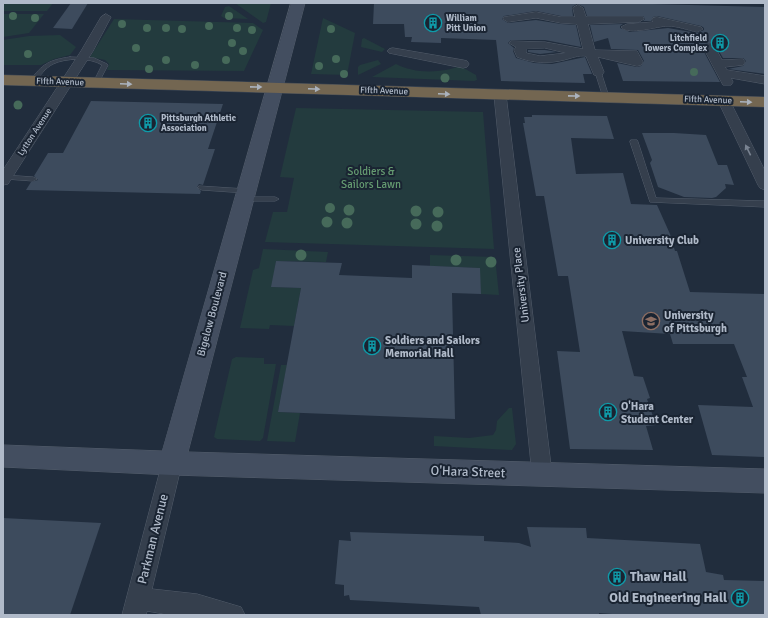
<svg xmlns="http://www.w3.org/2000/svg" width="768" height="618" viewBox="0 0 768 618" font-family="Signika,sans-serif">
	<style>
		.green { fill: #233b3e }
		.building { fill: #3d4b5d }
		.lines { fill: none; stroke-linecap: round; stroke-linejoin: round }
		.lane-casing { stroke: #535d6b; stroke-width: 1 }
		.street-casing { stroke: #535d6b; stroke-width: 1 }
		.secondary-casing { stroke: #535d6b; stroke-width: 1 }
		.highway-casing { stroke: #404a58; stroke-width: 1 }
		.lane { fill: #353f4d; fill-rule: evenodd }
		.street { fill: #353f4d; fill-rule: evenodd }
		.secondary { fill: #434e60; fill-rule: evenodd }
		.highway { fill: #736651; fill-rule: evenodd }
		.tree { fill: #466a5a }
		.oneway { fill: #aab2bd }
		.oneway2 { fill: #798391 }
		.labels { text-anchor: middle; dominant-baseline: central; stroke-width: 4; stroke-linejoin: round; paint-order: stroke }
		.far-poi-label { font-size: 9px; font-weight: bold; fill: #b0bac9; stroke: #1a2432; text-anchor: start }
		.far-street-label { font-size: 9px; fill: #b0bac9; stroke: #1a2432 }
		.park-label { font-size: 11px; fill: #659b71; stroke: #1a2432 }
		.poi-label { font-size: 11px; font-weight: bold; fill: #b0bac9; stroke: #1a2432; text-anchor: start }
		.street-label { font-size: 11px; fill: #b0bac9; stroke: #1a2432 }
		.near-street-label { font-size: 13px; fill: #b0bac9; stroke: #1a2432 }
		.near-poi-label { font-size: 13px; font-weight: bold; fill: #b0bac9; stroke: #1a2432; text-anchor: start }
	</style>
	<rect width="100%" height="100%" fill="#212d3d"/>
	<g class="green">
		<path d="M3,3h50l-6,8h-44z"/>
		<path d="M235,3h36l-5,19 -3,1z"/>
		<path d="M229,6l19,13 -24,-1 -3,-2 4,-9z"/>
		<path d="M3,14h41l-15,19 -26,4z"/>
		<path d="M323,18l32,15 -8,42 -36,-1z"/>
		<path d="M114,19l139,4 10,7 -19,41 -137,-1 2,-6 -4,-4 -15,-3z"/>
		<path d="M60,35l16,12 -6,8 -16,4 -13,6h-38v-25l26,-4z"/>
		<path d="M364,38l21,11 -3,3 -21,-5 1,-8z"/>
		<path d="M378,60l3,4 -23,11v-8l2,-2z"/>
		<path d="M396,64c18,10 46,9 64,2l16,9 1,5 -3,1 -102,-4z"/>
		<path d="M296,108l187,4 11,137 -229,-7 8,-30h14l7,-34 -14,-1z"/>
		<path d="M263,249l65,3 -2,10 -50,-1 -4,26 29,1 -7,38 -24,-1 -1,4 -29,-1 13,-58 6,-2z"/>
		<path d="M430,255l65,2 4,38 -18,-1 -2,-26 -49,-2z"/>
		<path d="M236,357l28,1v6h12l-13,74 -3,3 -43,-2 -3,-2 18,-78z"/>
		<path d="M281,365h6l-9,47 22,1 -5,29 -28,-1z"/>
		<path d="M509,408h3l4,36 -4,6 -78,-4v-10l35,2 24,-3 3,-5 1,-9z"/>
	</g>
	<g class="building">
		<path d="M71,3h17l-16,26 -19,-1z"/>
		<path d="M374,3h242l149,4v67l-37,-5 15,-3 3,-5 -3,-3h-20l-8,-14 -5,-1 -5,1 -2,6 17,32 -97,-1 -6,-18 20,4 4,-1 3,-5 -6,-11 -27,-1 -3,-11 -14,4 -4,-17 33,-1 -3,2v2l10,4 38,-4 29,5 7,-3v-2l-3,-2 -44,-10 -4,1 -2,4h-8l2,-2 -2,-3h-56l-3,-9 -7,-3 -5,3 1,9h-12l-25,-5 -32,5 -2,3 6,4 28,-3 25,4 15,1 5,22 -36,-7h-34l-3,3 6,5 -1,3 3,7 18,5 18,1 33,-7 7,17h-9l2,9 -84,-2 -5,-41 -55,-2v5l-30,-1 1,-5h-7l-1,-13h-31z"/>
		<path d="M528,50h17l12,2 -17,2 -12,-2z"/>
		<path d="M91,101l132,3 -15,45h7l-12,36 -4,-1 -2,3 4,4 -1,3 -174,-4 5,-8 7,-2 -4,-4 14,-23h15z"/>
		<path d="M532,115l75,1 7,23 -43,-1 5,36 47,-1 8,31 26,1 13,29 5,17h2l13,41 75,2v163l-53,-2 -14,-50 55,2 -11,-30h5l-13,-33h-61l-3,-10 -48,-3 12,45 9,1 7,21 -3,1 9,26 -10,1 7,24 -83,-1 -13,-98 23,1 -12,-76h-10l-14,-80h-8l-13,-73h2l-1,-6h8z"/>
		<path d="M642,133h32l32,2 12,30h9l7,20 -9,-1 1,4 -10,9 -4,1 -28,-1 -26,-10 -8,-24 2,-3z"/>
		<path d="M276,261l66,2 -3,12 73,3v-13l68,3 1,26 -29,-1 3,126 -177,-7 23,-124 -30,-1z"/>
		<path d="M3,518l98,5 -31,92h-67z"/>
		<path d="M527,527l59,1 1,10 113,6 6,28 17,3 1,5 41,1v34h-140l-26,-2v2h-118l-2,-8 -129,-7 -1,-5 -5,1v-11l-9,-1 4,-44 12,1 -1,-9 134,4v5l35,2 12,4z"/>
	</g>
	<g class="lines">
		<defs>
			<g id="lane">
				<path d="M70,57l24,1 13,6 1,1 -10,19 -5,-1 9,-18c-12,-8 -37,-7 -49,-1 -8,4 -13,12 -18,18l-5,-1c12,-17 19,-21 40,-24z"/>
				<path d="M598,70l3,2 8,25 -1,1 -2,1 -3,-2 -8,-25z"/>
				<path d="M631,140h6l1,2 18,56 109,3v6l-115,-5 -20,-60z"/>
				<path d="M3,175l30,2 4,2 -4,2 -27,-2h-3z"/>
				<path d="M199,186l47,3 4,2 -4,2 -44,-3 -4,-2z"/>
				<path d="M241,197h34l4,2 -4,2h-34l-1,-2z"/>
			</g>
			<g id="street">
				<path d="M578,5l5,3 3,9h57l1,2 -5,3 -51,2 7,26 42,1 6,11 -2,3 -4,1 -39,-9 6,15 -2,3h-8l-8,-19c-8,-1 -14,2 -22,4 -16,4 -32,3 -47,-3l-3,-7 2,-3 -7,-4 2,-2 34,1 38,7 -6,-25 -16,-1 -25,-5 -28,4 -5,-3 1,-2 32,-5 25,5h14l-2,-9zM545,48l21,5 -26,3 -14,-3v-4z"/>
				<path d="M106,14l5,3 -18,34 -85,133 -5,1v-15l78,-119 20,-34z"/>
				<path d="M657,17l44,10 2,2 -6,3c-9,-2 -20,-6 -29,-6 -11,0 -39,10 -47,1l6,-3 26,-2 -1,-2 1,-2z"/>
				<path d="M710,44l4,1 8,15 21,-1 2,3 -2,3 -18,2 2,3 38,6v8l-34,-6 2,4 -2,3h-8l-19,-36 2,-4z"/>
				<path d="M393,48l70,12 4,1 2,3 -2,3 -4,1 -74,-15 -2,-2 2,-2z"/>
				<path d="M500,91l4,1 2,3 46,379 -3,6 -7,3 -7,-3 -3,-6 -38,-379 2,-3z"/>
				<path d="M724,97l4,1 2,3 35,70v19l-5,-2 -2,-3 -40,-84 2,-3z"/>
				<path d="M172,454l7,3 3,6 -30,126 45,5 44,13 4,8h-75l-23,-4 -1,4h-24l40,-152 3,-6z"/>
			</g>
			<path id="secondary" d="M291,3h14l-117,449 577,17v24l-593,-18 -169,-8v-22l159,6z"/>
			<path id="highway" d="M3,75l762,22v10l-762,-22z"/>
		</defs>
		<use href="#lane" class="lane-casing"/>
		<use href="#street" class="street-casing"/>
		<use href="#secondary" class="secondary-casing"/>
		<use href="#highway" class="highway-casing"/>
		<use href="#lane" class="lane"/>
		<use href="#street" class="street"/>
		<use href="#secondary" class="secondary"/>
		<use href="#highway" class="highway"/>
	</g>
	<g class="tree">
		<circle cx="13" cy="16" r="4"/>
		<circle cx="229" cy="16" r="4"/>
		<circle cx="35" cy="18" r="4"/>
		<circle cx="122" cy="24" r="4"/>
		<circle cx="209" cy="26" r="4"/>
		<circle cx="147" cy="28" r="4"/>
		<circle cx="166" cy="28" r="4"/>
		<circle cx="237" cy="28" r="4"/>
		<circle cx="182" cy="29" r="4"/>
		<circle cx="331" cy="29" r="4"/>
		<circle cx="252" cy="30" r="4"/>
		<circle cx="232" cy="43" r="4"/>
		<circle cx="136" cy="48" r="4"/>
		<circle cx="692" cy="50" r="4"/>
		<circle cx="243" cy="51" r="4"/>
		<circle cx="28" cy="54" r="4"/>
		<circle cx="336" cy="59" r="4"/>
		<circle cx="166" cy="60" r="4"/>
		<circle cx="226" cy="60" r="4"/>
		<circle cx="195" cy="65" r="4"/>
		<circle cx="319" cy="66" r="4"/>
		<circle cx="149" cy="69" r="4"/>
		<circle cx="694" cy="72" r="4"/>
		<circle cx="344" cy="74" r="4"/>
		<circle cx="445" cy="78" r="4.5"/>
		<circle cx="18" cy="105" r="4.5"/>
		<circle cx="330" cy="208" r="5"/>
		<circle cx="349" cy="210" r="5.5"/>
		<circle cx="416" cy="211" r="5.5"/>
		<circle cx="438" cy="212" r="5.5"/>
		<circle cx="327" cy="222" r="5.5"/>
		<circle cx="347" cy="223" r="5.5"/>
		<circle cx="416" cy="224" r="5.5"/>
		<circle cx="437" cy="226" r="5.5"/>
		<circle cx="301" cy="255" r="5.5"/>
		<circle cx="456" cy="260" r="5.5"/>
		<circle cx="491" cy="262" r="5.5"/>
	</g>
	<defs><path id="oneway-solid" d="M-6-.8H1V-3.2L6.5 0L1 3.2V.8H-6Z"/></defs>
	<g class="oneway">
		<use href="#oneway-solid" transform="translate(126 84) rotate(2)"/>
		<use href="#oneway-solid" transform="translate(256 87) rotate(1)"/>
		<use href="#oneway-solid" transform="translate(314 89) rotate(2)"/>
		<use href="#oneway-solid" transform="translate(444 94) rotate(2)"/>
		<use href="#oneway-solid" transform="translate(574 96) rotate(1)"/>
		<use href="#oneway-solid" transform="translate(746 102) rotate(2)"/>
	</g>
	<use class="oneway2" href="#oneway-solid" transform="translate(748 150) rotate(-116)"/>
	<defs>
		<symbol id="building-ring" viewBox="-11 -11 22 22"><circle r="9.5" fill="#1a2432" stroke="#0f9aa8" stroke-width="1.5"/><path d="M-4-6H4V6H1V3H-1V6H-4ZM-2.5-4.3h1.7v1.8h-1.7ZM.8-4.3h1.7v1.8H.8ZM-2.5-1h1.7V.8h-1.7ZM.8-1h1.7V.8H.8Z" fill="#0f9aa8"/></symbol>
		<symbol id="university-ring" viewBox="-11 -11 22 22"><circle r="9.5" fill="#1a2432" stroke="#8d6e63" stroke-width="1.5"/><path d="M0-5L7-2L0 1L-7-2ZM-4 1L0 2.5L4 1V4Q0 6-4 4Z" fill="#8d6e63"/></symbol>
	</defs>
	<g fill-rule="evenodd">
		<use href="#building-ring" x="423" y="13" width="20" height="20"/>
		<use href="#building-ring" x="710" y="33" width="20" height="20"/>
		<use href="#building-ring" x="138" y="113" width="20" height="20"/>
		<use href="#building-ring" x="602" y="230" width="20" height="20"/>
		<use href="#university-ring" x="641" y="311" width="20" height="20"/>
		<use href="#building-ring" x="362" y="336" width="20" height="20"/>
		<use href="#building-ring" x="598" y="402" width="20" height="20"/>
		<use href="#building-ring" x="607" y="567" width="20" height="20"/>
		<use href="#building-ring" x="730" y="588" width="20" height="20"/>
	</g>
	<g class="labels">
		<g class="far-poi-label">
			<text x="446" y="18">William<tspan x="446" dy="10">Pitt Union</tspan></text>
			<text x="707" y="38" text-anchor="end">Litchfield<tspan x="707" dy="10">Towers Complex</tspan></text>
			<text x="161" y="118">Pittsburgh Athletic<tspan x="161" dy="10">Association</tspan></text>
		</g>
		<g class="far-street-label">
			<text transform="translate(60 82) rotate(2)">Fifth Avenue</text>
			<text transform="translate(384 91) rotate(2)">Fifth Avenue</text>
			<text transform="translate(708 100) rotate(2)">Fifth Avenue</text>
			<text transform="translate(35 132) rotate(-57)">Lytton Avenue</text>
		</g>
		<g class="park-label">
			<text x="371" y="171">Soldiers &amp;<tspan x="371" dy="13">Sailors Lawn</tspan></text>
		</g>
		<g class="poi-label">
			<text x="625" y="240">University Club</text>
			<text x="664" y="315">University<tspan x="664" dy="13">of Pittsburgh</tspan></text>
			<text x="385" y="340">Soldiers and Sailors<tspan x="385" dy="13">Memorial Hall</tspan></text>
			<text x="621" y="406">O'Hara<tspan x="621" dy="13">Student Center</tspan></text>
		</g>
		<g class="street-label">
			<text transform="translate(521 285) rotate(-97)">University Place</text>
			<text transform="translate(212 314) rotate(-75)">Bigelow Boulevard</text>
		</g>
		<g class="near-street-label">
			<text transform="translate(468 472) rotate(2)">O'Hara Street</text>
			<text transform="translate(153 539) rotate(-76)">Parkman Avenue</text>
		</g>
		<g class="near-poi-label">
			<text x="630" y="577">Thaw Hall</text>
			<text x="727" y="598" text-anchor="end">Old Engineering Hall</text>
		</g>
	</g>
	<rect width="768" height="618" fill="none" stroke="#b0bac9" stroke-width="8"/>
</svg>
